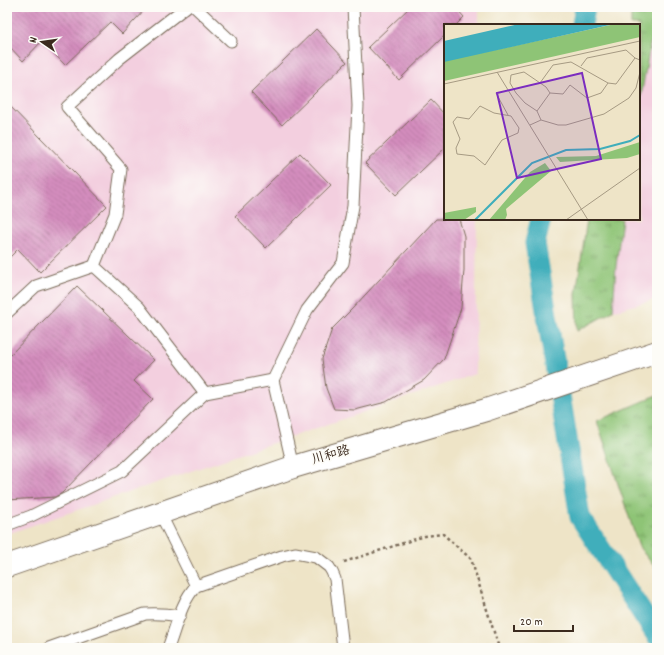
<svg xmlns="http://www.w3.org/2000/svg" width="664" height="655" viewBox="0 0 664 655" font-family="Dekko,'LXGW WenKai TC',sans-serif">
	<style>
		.built { fill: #f3cfdf }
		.park { fill: url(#park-tufts); stroke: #64774a }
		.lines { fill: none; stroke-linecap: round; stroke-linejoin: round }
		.canal { stroke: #3faebb; stroke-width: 21 }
		.building { fill: url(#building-back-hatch) }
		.service-casing { stroke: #7a6b59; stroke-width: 13 }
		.minor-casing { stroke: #7a6b59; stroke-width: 24 }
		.path { stroke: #7a6b59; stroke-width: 2.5; stroke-dasharray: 3 3; stroke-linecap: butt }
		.service { stroke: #fff; stroke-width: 11 }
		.minor { stroke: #fff; stroke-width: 22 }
		.labels { text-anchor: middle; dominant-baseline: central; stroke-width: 3.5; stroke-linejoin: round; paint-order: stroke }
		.street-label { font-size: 13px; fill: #3b2a1e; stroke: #fdfcf7 }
		.inset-river { fill: none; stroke: #3faebb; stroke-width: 2 }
		.inset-road { fill: none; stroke: #a69a83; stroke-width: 1 }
		.view { fill: #7b2cbf; fill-opacity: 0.15; stroke: #7b2cbf; stroke-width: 2 }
		.inset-edge { fill: none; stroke: #3b2a1e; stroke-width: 2 }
	</style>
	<defs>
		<pattern id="park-tufts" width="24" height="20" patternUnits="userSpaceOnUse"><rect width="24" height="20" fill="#8ec476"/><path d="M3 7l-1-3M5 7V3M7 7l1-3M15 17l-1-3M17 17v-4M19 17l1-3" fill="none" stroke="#759f60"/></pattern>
		<pattern id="building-back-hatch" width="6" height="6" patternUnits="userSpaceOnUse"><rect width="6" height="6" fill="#d48dbe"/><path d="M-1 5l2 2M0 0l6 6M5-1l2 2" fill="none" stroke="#ad739a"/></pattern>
	</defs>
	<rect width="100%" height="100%" fill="#fdfcf7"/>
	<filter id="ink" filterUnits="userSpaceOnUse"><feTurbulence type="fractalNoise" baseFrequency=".025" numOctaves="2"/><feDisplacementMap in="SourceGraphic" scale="8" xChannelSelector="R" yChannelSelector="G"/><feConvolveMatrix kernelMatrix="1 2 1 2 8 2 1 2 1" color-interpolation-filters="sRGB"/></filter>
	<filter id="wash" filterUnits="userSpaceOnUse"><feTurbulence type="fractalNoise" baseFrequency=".012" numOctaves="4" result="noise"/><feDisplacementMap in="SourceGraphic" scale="16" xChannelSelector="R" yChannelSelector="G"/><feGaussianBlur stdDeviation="0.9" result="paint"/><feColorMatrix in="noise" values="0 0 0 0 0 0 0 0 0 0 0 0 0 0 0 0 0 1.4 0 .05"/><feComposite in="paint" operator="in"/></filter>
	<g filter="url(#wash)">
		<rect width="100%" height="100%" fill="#eee4c7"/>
		<g class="built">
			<path d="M7,7h472v18h-34v194h32l-2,155 -468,160z"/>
			<path d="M657,15v284l-44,12 3,-45 6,-47h17v-111l13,-74z"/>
		</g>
		<g class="park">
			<path d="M631,7h26v8l-5,19 -13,74v-83h-8z"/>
			<path d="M587,219h35l-6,47 -3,45 -36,20 -1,-37z"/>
			<path d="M657,395v175l-18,-23 -42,-126z"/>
		</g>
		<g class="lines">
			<g class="canal">
				<path d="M582,25l3,-18"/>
				<path d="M541,219l-6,24 45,274 77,119"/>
			</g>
		</g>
		<g id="blocks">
			<g class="building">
				<path d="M7,7h140l-25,27 -12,-12 -45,43 -23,-24 -19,20 -16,-17z"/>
				<path d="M410,7h45l9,10 -8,8h-11v10l-46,45 -31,-33z"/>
				<path d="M316,29l31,33 -65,63 -31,-33z"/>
				<path d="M431,100l14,15v33l-49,47 -31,-32z"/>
				<path d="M7,103l100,103 -67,66 -22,-23 -11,11z"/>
				<path d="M300,153l31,32 -65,63 -31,-32z"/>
				<path d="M436,219h23l5,17v34l-3,38 -17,51 -20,21 -38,22 -31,8 -21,-1 -8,-21 -4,-29 10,-30 20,-20z"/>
				<path d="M77,286l77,74 -20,21 19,18 -91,94 -7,4 -48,3v-142z"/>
			</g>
		</g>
	</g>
	<g filter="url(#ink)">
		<use href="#blocks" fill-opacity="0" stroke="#7a6b59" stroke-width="1"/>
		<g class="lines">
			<defs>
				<g id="service">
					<path d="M186,7l-67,52 -52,48 54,62 -6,45 -21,52 45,41 66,86 68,-13"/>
					<path d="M195,7l36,34"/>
					<path d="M7,313l29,-27 58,-20"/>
					<path d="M293,467l-20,-87 34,-70 36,-47 10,-57 5,-100 -5,-99"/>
					<path d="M160,513l36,73"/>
					<path d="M7,525l24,-9 91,-45 83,-78"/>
					<path d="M49,648l96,-34c12,-1 23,0 35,2"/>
					<path d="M168,648c8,-21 13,-46 28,-62l86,-30 13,-3 21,4 13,10 3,5 3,7 8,69"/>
				</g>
				<path id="minor" d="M7,566l286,-99 193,-57 171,-58"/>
			</defs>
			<use href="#service" class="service-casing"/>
			<use href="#minor" class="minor-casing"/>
			<path class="path" d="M344,562l81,-26 18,-2 28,25 28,89"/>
			<use href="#service" class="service"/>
			<use href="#minor" class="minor"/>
		</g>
	</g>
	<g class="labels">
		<g class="street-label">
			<text transform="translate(331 456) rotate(-16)">川和路</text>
		</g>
	</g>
	<g transform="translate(444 24)">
		<rect width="196" height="196" fill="#eee4c7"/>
		<path d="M171,0h25v13l-196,44v-20zM196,118v12l-13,4 -67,4 -4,-5 40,-1zM101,139l6,8 -45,38 1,6 -2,5h-16l41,-48zM32,183v5l-12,8h-20v-7z" fill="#8ec476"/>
		<path d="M75,0h95l-170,38v-21z" fill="#3faebb"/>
		<path class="inset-river" d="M31,196l57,-57 34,-13 34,-1 30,-8 10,-6"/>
		<path class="inset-road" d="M137,42l6,-8 39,-8 9,8M53,48l91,148M96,59l13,-18 18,-3 37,21M0,60l196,-43M52,69l12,22M36,82l14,7 17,3 8,12 -1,5 -16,7 -17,25 -11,-9 -17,-2 -1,-6 4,-9 -7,-17 4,-5 12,2zM93,87l-12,-8 -9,-10 -6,-10 1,-8 13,-3 22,15 4,6M97,96l-4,-9 13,-18 13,1 7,-9 17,13 14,-5 7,-10 8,1 19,-26 5,2M86,101l11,-5 17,5h8l38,-11 25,-16 7,-10 4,-16M122,196l74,-52"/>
		<path class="view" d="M138,49l19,86 -84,19 -20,-85z"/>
		<rect width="196" height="196" class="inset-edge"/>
	</g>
	<rect width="664" height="655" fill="none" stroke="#fdfcf7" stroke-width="24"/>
	<g transform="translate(42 42) rotate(283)" stroke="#fdfcf7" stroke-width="3" paint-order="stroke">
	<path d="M0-3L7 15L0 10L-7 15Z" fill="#3b2a1e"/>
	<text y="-6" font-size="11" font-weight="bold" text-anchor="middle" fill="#3b2a1e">N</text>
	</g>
	<path d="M514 625v6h59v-6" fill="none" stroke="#3b2a1e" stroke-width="2"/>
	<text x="520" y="625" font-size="12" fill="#3b2a1e" stroke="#fdfcf7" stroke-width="3" paint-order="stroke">20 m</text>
</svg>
